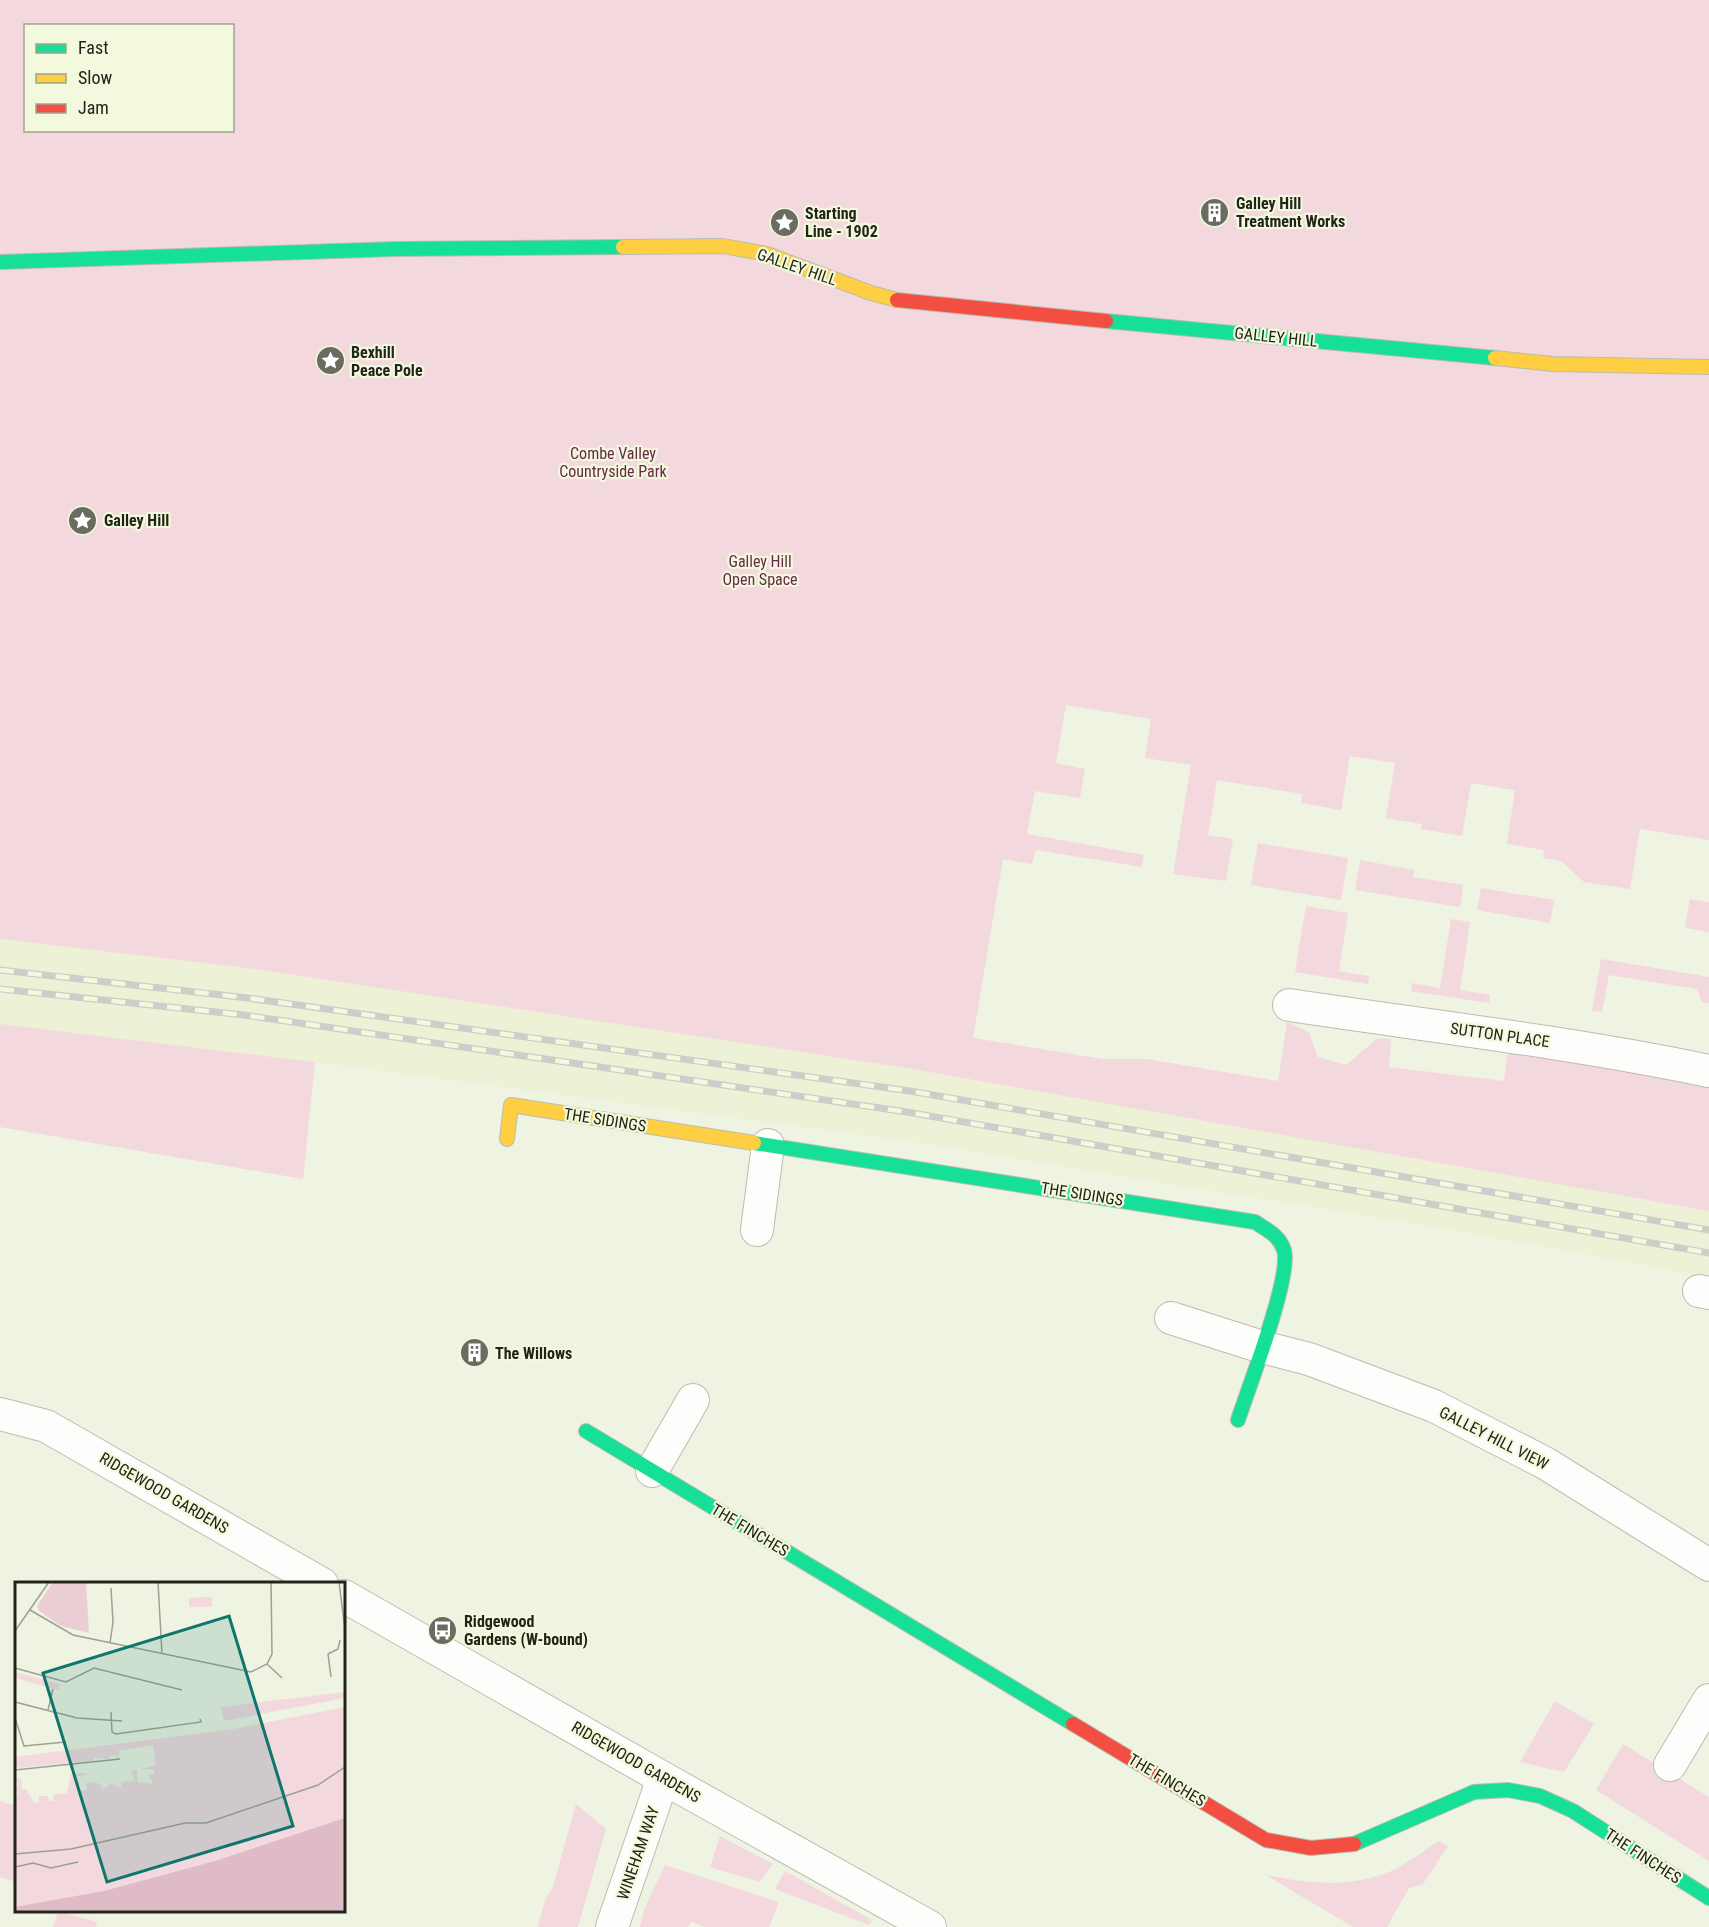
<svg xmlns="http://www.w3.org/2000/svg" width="1709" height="1927" viewBox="0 0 1709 1927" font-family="'Roboto Condensed',sans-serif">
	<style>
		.built { fill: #edf2d6 }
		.green { fill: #f3d8dd; fill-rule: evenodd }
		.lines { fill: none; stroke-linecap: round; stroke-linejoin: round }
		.street-casing { stroke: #babdb0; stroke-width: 34 }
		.fast-casing { stroke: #babdb0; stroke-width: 16 }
		.slow-casing { stroke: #babdb0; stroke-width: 16 }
		.jam-casing { stroke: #babdb0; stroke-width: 16 }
		.street { stroke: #fdfdfb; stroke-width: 32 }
		.fast { stroke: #16e098; stroke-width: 14 }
		.slow { stroke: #ffcf43; stroke-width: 14 }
		.jam { stroke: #f24e42; stroke-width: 14 }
		.rail-casing { stroke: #cdcec9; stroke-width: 7 }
		.rail { stroke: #f3f9dc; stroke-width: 4.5; stroke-dasharray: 14; stroke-linecap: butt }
		.labels { text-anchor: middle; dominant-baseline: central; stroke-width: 4.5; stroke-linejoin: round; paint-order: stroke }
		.poi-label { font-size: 16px; font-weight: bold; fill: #222419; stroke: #f3f9dc; text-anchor: start }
		.street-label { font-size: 16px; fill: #222419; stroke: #f3f9dc }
		.park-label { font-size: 16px; fill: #672849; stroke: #f3f9dc }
		.inset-road { fill: none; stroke: #9da092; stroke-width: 1.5 }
		.view { fill: #0f766e; fill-opacity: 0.15; stroke: #0f766e; stroke-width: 3 }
		.inset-edge { fill: none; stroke: #222419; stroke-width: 3 }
	</style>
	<rect width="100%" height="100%" fill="#eff3e2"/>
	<path class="built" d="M0,834l860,198 849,120v125l-264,-48 -544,-89 -586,-78 -12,117 -303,-52z"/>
	<g class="green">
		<path d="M0,0h1709v840l-69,-11 -10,60 -46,-7 -23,-21 -18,-3 1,-8 -37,-6 8,-54 -44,-7 -9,53 -41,-7 1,-5 -36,-6 9,-55 -45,-7 -9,54 -40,-7 1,-9 -85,-14 -9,55 25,4 -7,42 -53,-7 18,-109 -46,-7 6,-39 -85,-14 -10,58 29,6 -5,29 -45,-7 -8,43 117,21 -2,12 -106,-17 -4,14 -29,-5 -30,179 130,21h44l131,22 9,-59 22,10 9,25 28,8 32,-27 13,1 -2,28 115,14 4,-28 93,10 108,21v127l-796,-142 -658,-100 -255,-30zM26,26h206v104h-206z"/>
		<path d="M1258,843l90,15 -7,42 -90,-15z"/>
		<path d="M1360,860l54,10 -1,7 50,8 -3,22 -105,-17z"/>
		<path d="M1481,888l73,12 -4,23 -73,-13z"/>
		<path d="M1690,899l19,3v30l-24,-4z"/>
		<path d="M1306,906l42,7 -9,58 30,5 -1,8 -73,-12z"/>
		<path d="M1451,919l19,3 -10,68 30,5 -1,8 -78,-12 1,-8 28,5z"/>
		<path d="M1601,959l108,18v26l-7,-1 -5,-13 -88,-14 -7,37 -10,-1z"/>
		<path d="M0,1024l315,38 -12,117 -303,-52z"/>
		<path d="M1555,1701l39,23 -30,48 -44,-10z"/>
		<path d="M1623,1744l86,53v64l-113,-71z"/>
		<path d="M0,1801l16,5v76l-16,-5z"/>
		<path d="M576,1804l30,25 -28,98h-40l7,-27 8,-13z"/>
		<path d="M720,1836l53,28 -13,18 -50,-15z"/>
		<path d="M1439,1841l9,5 -25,38 -14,4 -22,39h-34l-87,-52c39,8 78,13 118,-1 18,-6 39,-23 55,-33z"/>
		<path d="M665,1865l114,37 -10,25h-63l-15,-5 -3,5h-48l3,-15z"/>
		<path d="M785,1871l87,49 -3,5 -94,-36z"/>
		<path d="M58,1911l39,11 -1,5h-43z"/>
	</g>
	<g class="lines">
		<defs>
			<g id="street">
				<path d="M1289,1005c140,21 281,37 420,66"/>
				<path d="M757,1230l11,-85"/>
				<path d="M1699,1291l10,2"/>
				<path d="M1171,1318l91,29 47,12 125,47 111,57 164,102"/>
				<path d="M0,1414l46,12 276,158"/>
				<path d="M652,1471l41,-71"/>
				<path d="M344,1596l319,182 267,149"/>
				<path d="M1670,1765l39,-65"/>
				<path d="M612,1927l51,-149"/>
			</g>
			<g id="fast">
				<path d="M0,262l395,-13 228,-2"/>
				<path d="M1106,321l389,37"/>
				<path d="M754,1143l501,79c12,8 24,13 29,28 8,26 -36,139 -46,170"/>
				<path d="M586,1431l487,293"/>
				<path d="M1354,1844l120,-52 34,-2 32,6 33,15 136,87"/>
			</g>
			<g id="slow">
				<path d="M623,247l100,-1 44,8 104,39 26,7"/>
				<path d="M1495,358l58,6 156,3"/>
				<path d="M507,1139l4,-34 243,38"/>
			</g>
			<g id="jam">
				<path d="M897,300l209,21"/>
				<path d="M1073,1724l193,116 45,8 43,-4"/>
			</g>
		</defs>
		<use href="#street" class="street-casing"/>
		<use href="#fast" class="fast-casing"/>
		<use href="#slow" class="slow-casing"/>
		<use href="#jam" class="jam-casing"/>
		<use href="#street" class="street"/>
		<use href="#fast" class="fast"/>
		<use href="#slow" class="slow"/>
		<use href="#jam" class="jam"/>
		<defs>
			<g id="rail">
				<path d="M0,970l248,28 662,93 799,139"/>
				<path d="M0,989l244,26 663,97 802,141"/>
			</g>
		</defs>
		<use href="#rail" class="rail-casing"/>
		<use href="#rail" class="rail"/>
	</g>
	<defs>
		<symbol id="building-disc" viewBox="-11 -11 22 22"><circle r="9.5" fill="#6a6c5f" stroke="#f3f9dc"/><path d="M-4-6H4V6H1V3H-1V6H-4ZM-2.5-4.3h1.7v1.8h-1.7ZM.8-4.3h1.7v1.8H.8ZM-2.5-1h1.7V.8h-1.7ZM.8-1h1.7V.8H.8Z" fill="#fff"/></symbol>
		<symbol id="sight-disc" viewBox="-11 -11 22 22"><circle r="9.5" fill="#6a6c5f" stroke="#f3f9dc"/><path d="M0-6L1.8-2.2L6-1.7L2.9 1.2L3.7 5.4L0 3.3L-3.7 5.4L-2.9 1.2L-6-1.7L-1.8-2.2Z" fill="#fff"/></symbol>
		<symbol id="bus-disc" viewBox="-11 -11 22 22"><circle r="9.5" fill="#6a6c5f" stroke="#f3f9dc"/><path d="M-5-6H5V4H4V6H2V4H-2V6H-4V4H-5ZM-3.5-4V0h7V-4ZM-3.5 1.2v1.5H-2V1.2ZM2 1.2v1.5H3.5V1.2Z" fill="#fff"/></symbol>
	</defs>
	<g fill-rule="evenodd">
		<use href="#building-disc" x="1198" y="196" width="33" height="33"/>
		<use href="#sight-disc" x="768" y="206" width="33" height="33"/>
		<use href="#sight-disc" x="314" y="344" width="33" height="33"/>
		<use href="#sight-disc" x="66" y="504" width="33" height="33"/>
		<use href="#building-disc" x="458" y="1336" width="33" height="33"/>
		<use href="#bus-disc" x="426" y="1614" width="33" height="33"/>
	</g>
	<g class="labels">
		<g class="poi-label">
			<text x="1236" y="203">Galley Hill<tspan x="1236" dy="18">Treatment Works</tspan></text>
			<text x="805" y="213">Starting<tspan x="805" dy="18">Line - 1902</tspan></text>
			<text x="351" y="352">Bexhill<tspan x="351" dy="18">Peace Pole</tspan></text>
			<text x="104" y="520">Galley Hill</text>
			<text x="495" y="1353">The Willows</text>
			<text x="464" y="1621">Ridgewood<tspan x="464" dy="18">Gardens (W-bound)</tspan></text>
		</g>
		<g class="street-label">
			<text transform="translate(797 267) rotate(19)">GALLEY HILL</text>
			<text transform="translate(1276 337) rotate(6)">GALLEY HILL</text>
			<text transform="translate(1500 1035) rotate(8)">SUTTON PLACE</text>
			<text transform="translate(605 1120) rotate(9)">THE SIDINGS</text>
			<text transform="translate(1082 1194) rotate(9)">THE SIDINGS</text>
			<text transform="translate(1494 1438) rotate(27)">GALLEY HILL VIEW</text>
			<text transform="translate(164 1493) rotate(30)">RIDGEWOOD GARDENS</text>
			<text transform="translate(750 1530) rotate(31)">THE FINCHES</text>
			<text transform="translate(636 1762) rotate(30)">RIDGEWOOD GARDENS</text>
			<text transform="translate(1167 1780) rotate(31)">THE FINCHES</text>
			<text transform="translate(638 1853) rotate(-71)">WINEHAM WAY</text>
			<text transform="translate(1643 1856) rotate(33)">THE FINCHES</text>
		</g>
		<g class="park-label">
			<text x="613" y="453">Combe Valley<tspan x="613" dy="18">Countryside Park</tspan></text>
			<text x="760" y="561">Galley Hill<tspan x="760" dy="18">Open Space</tspan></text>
		</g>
	</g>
	<g transform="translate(15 1582)">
		<rect width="330" height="330" fill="#eff3e2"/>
		<path d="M197,15v10h-23v-9zM0,90l45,12 -1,6 -44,-12zM330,110v6l-121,23 -3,-14zM330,125v205h-330v-116l3,-1 -3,-9 4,-1 -4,-6 6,-1 1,11h4l8,14 5,-1v-6h9l1,5h4v-6l14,-2 4,-19 15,-1 -1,-4 2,6 -13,2 1,4h4l-1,10 9,-1 -1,-7 6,-1 9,2 1,6 9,-7 10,5v-6l14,-1 -4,-10 6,-1 1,12 15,2 -4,-9 5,-1v-5h-14l16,-4 -3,-20 -34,6v6l-7,-2 -3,4 -15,-1v3l-79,7v-11l218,-28z" fill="#f3d8dd"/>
		<path d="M38,0h33l3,51 -28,-7 -22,-15 -2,-5z" fill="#eaced3"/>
		<path d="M330,236v94h-330v-5l89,-16 111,-30z" fill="#dfbbc7"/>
		<path class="inset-road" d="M143,0l4,72M324,0l6,47M15,28l43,25 178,37 16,-8 5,-10 -1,-72M0,49l34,-49M95,61l3,-21 -2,-34M252,82l15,14M0,86l51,14 28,-14 88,22M316,95l-3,-23 10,-5 2,-9M0,120l62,16 45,3M33,128l5,-21M96,130l1,20 4,2 85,-12 -1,-3M0,136l9,28 42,-4M0,188l105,-11M0,272l56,-5 114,-26h21l112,-38 27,-18M0,285l18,-4 18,5 27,-6"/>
		<path class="view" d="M214,34l64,210 -186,56 -64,-209z"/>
		<rect width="330" height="330" class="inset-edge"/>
	</g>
	<rect x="24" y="24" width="210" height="108" fill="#f3f9dc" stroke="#9fa48e" stroke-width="1.5"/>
	<rect x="36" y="44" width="30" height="9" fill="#16e098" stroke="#9fa48e" stroke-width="1.5"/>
	<text x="78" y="54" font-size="18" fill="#222419">Fast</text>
	<rect x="36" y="74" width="30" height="9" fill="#ffcf43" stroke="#9fa48e" stroke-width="1.5"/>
	<text x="78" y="84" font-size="18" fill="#222419">Slow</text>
	<rect x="36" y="104" width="30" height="9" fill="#f24e42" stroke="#9fa48e" stroke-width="1.5"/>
	<text x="78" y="114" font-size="18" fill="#222419">Jam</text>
</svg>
